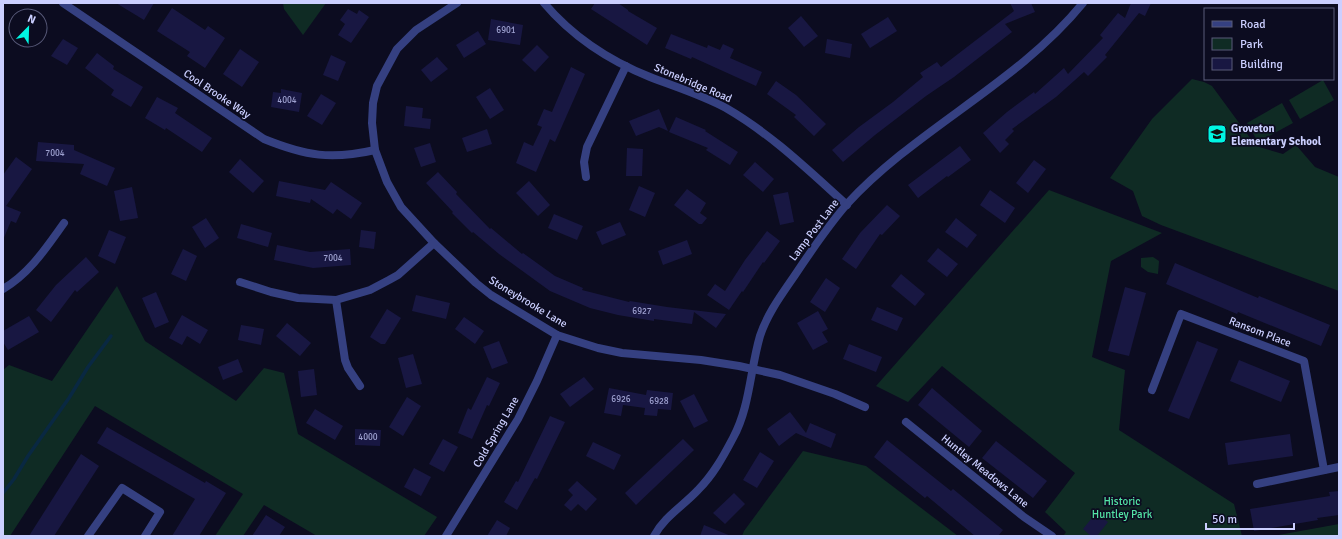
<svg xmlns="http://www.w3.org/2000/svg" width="1342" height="539" viewBox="0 0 1342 539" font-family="Signika,sans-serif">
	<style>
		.green { fill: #0f2b24 }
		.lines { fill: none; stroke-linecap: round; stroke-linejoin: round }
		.stream { stroke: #092842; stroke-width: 3.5 }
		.building { fill: #181742 }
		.street { stroke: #354081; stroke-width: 8 }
		.labels { text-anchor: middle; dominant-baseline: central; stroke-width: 3.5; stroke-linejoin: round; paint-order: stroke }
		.number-label { font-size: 9px; fill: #9ea1d0 }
		.street-label { font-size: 11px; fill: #cbcfff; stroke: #0c0c20 }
		.poi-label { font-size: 11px; font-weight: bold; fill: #cbcfff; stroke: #0c0c20; text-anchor: start }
		.park-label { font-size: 11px; fill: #53e3a5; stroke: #0c0c20 }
	</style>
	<rect width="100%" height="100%" fill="#0c0c20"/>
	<g class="green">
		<path d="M283,3h43l-23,32 -19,-26z"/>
		<path d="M1192,79l12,3 8,4 44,60 27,8 13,-9 19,22 24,10v114l-178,-66 -19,-9 -9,-25 -23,-13 42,-59z"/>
		<path d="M1323,80l11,20 -34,19 -11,-19z"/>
		<path d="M1282,103l11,20 -35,19 -11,-19z"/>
		<path d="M1049,190l113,43 -51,28 -19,96 33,13 -6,60 115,74 8,32h-177l-1,-1 2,-3 -21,-20 30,-39 -133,-107 -34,36 -32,-16z"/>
		<path d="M1153,257l6,4 -1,13 -10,-2 -7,-5v-9z"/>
		<path d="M117,286l28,55 91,60 28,-33 20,5 14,61 139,83 -13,19h-107l-53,-31 -21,31h-28l28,-42 -148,-88 -85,130h-7v-166l6,-5 43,16z"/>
		<path d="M803,451l63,15 92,70h-216l2,-5z"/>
		<path d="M1339,524v12h-66z"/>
	</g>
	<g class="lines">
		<path class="stream" d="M3,493l11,-14 14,-23 41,-58 19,-31 23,-31"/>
	</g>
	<g class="building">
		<path d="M116,3h38l-10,17z"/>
		<path d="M595,3h23l10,7v1l29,17 -10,17 -56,-36z"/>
		<path d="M1010,3h21l4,9 -30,12 7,8 -58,45 -28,19 -51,39 -32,27 -11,-12 27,-23 34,-25 30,-25 -3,-4 17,-11 4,5 73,-56z"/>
		<path d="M1131,3h20l-6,13 -6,-3 -34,42 2,2 -19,19 -4,-4 -28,25 -44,32 2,2 -9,9 4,4 -9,9 -17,-20 24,-21 27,-20 1,2 29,-26 4,6 35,-36 -3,-3 18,-22 7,5z"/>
		<path d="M172,8l33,22 3,-4 17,12 -20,30 -18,-12 3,-4 -33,-21z"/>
		<path d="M348,9l9,5 2,-4 10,7 -18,26 -13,-8 7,-11 -5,-4z"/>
		<path d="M801,16l17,20 -14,11 -16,-19z"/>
		<path d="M888,17l9,14 -27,17 -9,-14z"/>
		<path d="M491,19l32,6 -3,20 -32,-5z"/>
		<path d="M478,31l8,13 -22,14 -8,-13z"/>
		<path d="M671,34l36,14 1,-3 12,5 3,-6 11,5 -4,9 32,14 -6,14 -64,-29 -1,2 -26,-11z"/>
		<path d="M63,39l15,9 -11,17 -16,-9z"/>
		<path d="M827,39l25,5 -2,14 -25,-5z"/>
		<path d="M537,45l12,12 -14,15 -13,-12z"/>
		<path d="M240,49l19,13 -17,25 -19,-13z"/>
		<path d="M97,53l17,13 -1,3 30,18 -12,20 -20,-12 3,-5 -29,-22z"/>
		<path d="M331,55l15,7 -8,19 -15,-6z"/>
		<path d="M437,57l11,12 -17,13 -10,-12z"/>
		<path d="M571,67l14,7 -30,68 -5,-3 -14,33 -20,-9 8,-21 9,4 9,-19 -5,-2 7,-16 8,3z"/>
		<path d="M776,81l20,14 30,29 -12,12 -20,-19 2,-2 -29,-21z"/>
		<path d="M490,88l14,22 -14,9 -14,-22z"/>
		<path d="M281,89l21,4 -3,19 -28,-5 2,-15 8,1z"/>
		<path d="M321,94l15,9 -14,22 -15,-9z"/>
		<path d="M157,97l21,11 -3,5 37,25 -10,14 -36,-24 -1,2 -20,-12z"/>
		<path d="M406,106l17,2 -1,10 9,1 -1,10 -26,-3z"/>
		<path d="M659,109l9,22 -9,-4 -23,9 -7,-15z"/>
		<path d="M676,117l30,13 -1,1 33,21 -8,13 -24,-15 2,-2 -39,-16z"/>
		<path d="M487,129l5,15 -25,8 -5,-14z"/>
		<path d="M38,142l36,3v5l41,18 -8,18 -27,-12 4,-10 -48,-3z"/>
		<path d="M430,143l6,19 -15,5 -7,-19z"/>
		<path d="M960,146l11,14 -23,17 -1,-1 -29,22 -10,-13z"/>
		<path d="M627,148l16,1 -1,27h-16z"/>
		<path d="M16,157l16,12 -26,37 15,6 -5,11 -5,-2 -8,19v-65z"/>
		<path d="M240,159l24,22 -11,12 -24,-21z"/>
		<path d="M1034,160l12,9 -18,24 -12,-10z"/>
		<path d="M755,162l19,17 -11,13 -20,-17z"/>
		<path d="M438,172l19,20 -1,2 34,35 1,-1 31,26 1,-1 32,23 28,12 -1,2 47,12 1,-1 37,6 59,7 -10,14 -22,-16 -2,12 -38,-5v2l-36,-6 -28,-7 -40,-17 -51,-37 -26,-22 -1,1 -20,-20 1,-1 -27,-29z"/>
		<path d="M279,181l46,9 6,-8 31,21 -11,16 -14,-10 -4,5 -22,-15 -1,4 -34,-7z"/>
		<path d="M529,181l21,24 -12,11 -22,-23z"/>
		<path d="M639,186l16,7 -10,24 -16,-7z"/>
		<path d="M132,187l6,31 -18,3 -6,-30z"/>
		<path d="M687,189l19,14 -6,10 7,5 -5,6h-3l-25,-19z"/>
		<path d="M990,190l25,18 -10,15 -25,-18z"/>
		<path d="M788,192l6,30 -14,3 -7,-30z"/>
		<path d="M887,205l13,11 -18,19 -2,-1 -24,35 -14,-10 18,-26z"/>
		<path d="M554,214l29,12 -6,14 -29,-12z"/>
		<path d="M206,218l13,20 -14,10 -13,-21z"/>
		<path d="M956,218l21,17 -10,13 -22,-16z"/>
		<path d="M620,222l6,13 -24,10 -6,-13z"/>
		<path d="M241,224l31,9 -4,14 -31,-9z"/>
		<path d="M109,230l17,7 -11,27 -17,-8z"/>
		<path d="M361,230l15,2 -2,17 -15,-2z"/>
		<path d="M767,231l13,10 -16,22 -1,-1 -20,30 -1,-1 -13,19 -22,-15 8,-11 10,7 20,-31z"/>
		<path d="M687,240l5,14 -29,11 -5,-14z"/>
		<path d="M277,245l33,7 40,-3 1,16 -38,3 -39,-8z"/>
		<path d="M938,248l20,16 -11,13 -20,-16z"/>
		<path d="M183,249l14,7 -11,25 -15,-7z"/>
		<path d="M86,257l13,15 -22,20 -2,-2 -24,32 -15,-12 20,-25z"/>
		<path d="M1175,263l83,35 1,-2 71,29 -9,21 -83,-34 -1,2 -71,-30z"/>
		<path d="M901,274l24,20 -10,12 -24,-20z"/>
		<path d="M826,278l14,10 -15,24 -15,-10z"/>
		<path d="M1125,287l21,6 -17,63 -21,-5z"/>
		<path d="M156,292l13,30 -14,6 -13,-30z"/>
		<path d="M416,295l34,8 -4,16 -34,-8z"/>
		<path d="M877,307l26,11 -6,13 -26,-11z"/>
		<path d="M387,309l14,9 -16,26h-4l-11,-7z"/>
		<path d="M818,311l10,18 -6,3 6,10 -15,8 -16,-27z"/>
		<path d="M182,315l26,15 -8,14 -13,-8 -5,9 -13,-7z"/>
		<path d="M29,316l10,16 -31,18 -5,-8v-11z"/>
		<path d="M464,317l20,14 -9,13 -20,-15z"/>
		<path d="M287,323l24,20 -11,13 -24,-20z"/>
		<path d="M241,325l23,4 -3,16 -23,-5z"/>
		<path d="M499,341l9,22 -16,6 -9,-22z"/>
		<path d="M1197,341l21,8 -29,70 -21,-8z"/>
		<path d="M849,344l33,13 -6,15 -33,-13z"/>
		<path d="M413,354l9,30 -16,4 -8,-30z"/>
		<path d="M238,359l5,13 -20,8 -5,-13z"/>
		<path d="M1239,360l51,21 -9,21 -51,-21z"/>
		<path d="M314,369l3,26 -16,2 -3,-26z"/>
		<path d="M487,377l13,6 -11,23 -2,-1 -15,34 -14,-6 10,-25 3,2z"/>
		<path d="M584,377l10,12 -24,18 -10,-13z"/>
		<path d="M609,388l37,7 1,-5 26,3 -2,17 -13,-1 -1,7 -13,-1 1,-7 -22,-3 -2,11 -17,-3z"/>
		<path d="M932,388l50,43 -13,16 -51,-42z"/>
		<path d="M694,394l14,27 -14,7 -14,-27z"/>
		<path d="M407,397l14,9 -18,30 -14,-9z"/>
		<path d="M315,409l28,17 -8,14 -29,-17z"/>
		<path d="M790,412l16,21 4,-10 26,11 -5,14 -35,-15 -17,13 -12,-17z"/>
		<path d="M550,416l15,6 -28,57 -2,-1 -18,32 -13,-8 12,-21 2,1z"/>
		<path d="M107,427l98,56 1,-2 20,12 -27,43h-27l23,-37 -98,-56z"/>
		<path d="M355,429l26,1 -1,16 -25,-1z"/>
		<path d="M1290,434l3,22 -65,9 -3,-22z"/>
		<path d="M443,439l15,8 -14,25 -15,-8z"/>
		<path d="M683,439l11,11 -58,55 -11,-12z"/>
		<path d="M887,440l64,51 2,-2 50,41 -5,6h-23l-48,-40 -2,2 -51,-41z"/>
		<path d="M996,441l51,40 -14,17 -51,-40z"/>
		<path d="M593,442l28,13 -7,15 -28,-14z"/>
		<path d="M760,452l14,9 -17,27 -14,-8z"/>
		<path d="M81,454l18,12 -45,70h-25z"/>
		<path d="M414,468l17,9 -10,19 -17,-9z"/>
		<path d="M577,481l20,18 -11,12 -8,-7 -7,7 -7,-6 9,-10 -5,-5z"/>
		<path d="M1339,491v24l-22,3 1,2 -64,11 -4,-22 80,-13 -1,-4z"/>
		<path d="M734,493l11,11 -20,20 -12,-11z"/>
		<path d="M1096,513l12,9 -11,14h-6l-8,-7z"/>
		<path d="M266,515l19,12 -6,9h-27z"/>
		<path d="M497,520l13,8 -4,8h-19z"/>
		<path d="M704,525l27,11h-31z"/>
	</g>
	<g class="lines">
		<g class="street">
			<path d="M63,3l201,136c42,17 67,21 111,11"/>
			<path d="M457,3l-41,27 -19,19 -20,37 -4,17 -1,20 3,27 12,32 14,25 33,36 42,40 15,12 66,40 41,13 24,5 79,7 38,6 41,9 55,19 30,13"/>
			<path d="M544,3c28,33 66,58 106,74 26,10 52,18 76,31 45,26 82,62 121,97"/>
			<path d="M586,177l-2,-15 3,-15 39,-81"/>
			<path d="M240,282l31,10 27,6 38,2 34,-10 19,-10 9,-5 36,-32"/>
			<path d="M3,289c27,-16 43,-41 61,-66"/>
			<path d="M336,300l9,60 3,8 12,18"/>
			<path d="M1152,390l29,-76 123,47 20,109"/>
			<path d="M906,422l118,95 28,19"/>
			<path d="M1257,484l82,-17"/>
			<path d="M88,536l34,-48 38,24 -15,24"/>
			<path d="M446,536l72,-117 19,-38 20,-46"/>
			<path d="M654,536c10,-19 29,-30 44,-46 15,-15 25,-33 35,-52 17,-31 17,-68 27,-102 7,-22 22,-42 35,-61 16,-24 33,-49 52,-71 70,-76 170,-120 236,-201"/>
		</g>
	</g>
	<defs>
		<symbol id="school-square" viewBox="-11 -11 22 22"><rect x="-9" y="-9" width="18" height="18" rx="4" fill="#00f6e2" stroke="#0c0c20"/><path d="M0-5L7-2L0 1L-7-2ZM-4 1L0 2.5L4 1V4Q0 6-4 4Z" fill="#111"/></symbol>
	</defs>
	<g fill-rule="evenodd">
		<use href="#school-square" x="1206" y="123" width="22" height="22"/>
	</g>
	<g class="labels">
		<g class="number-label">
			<text x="506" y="30">6901</text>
			<text x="287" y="100">4004</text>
			<text x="55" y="153">7004</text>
			<text x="333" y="258">7004</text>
			<text x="642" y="311">6927</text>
			<text x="621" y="399">6926</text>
			<text x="659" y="401">6928</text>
			<text x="368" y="437">4000</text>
		</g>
		<g class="street-label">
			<text transform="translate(693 83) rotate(23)">Stonebridge Road</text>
			<text transform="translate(217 94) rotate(34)">Cool Brooke Way</text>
			<text transform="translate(814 230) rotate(-53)">Lamp Post Lane</text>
			<text transform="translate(528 302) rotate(31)">Stoneybrooke Lane</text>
			<text transform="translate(1260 332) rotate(21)">Ransom Place</text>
			<text transform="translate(496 432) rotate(-60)">Cold Spring Lane</text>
			<text transform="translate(985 471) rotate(39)">Huntley Meadows Lane</text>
		</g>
		<g class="poi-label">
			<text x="1231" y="128">Groveton<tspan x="1231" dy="13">Elementary School</tspan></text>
		</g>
		<g class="park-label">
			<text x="1122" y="501">Historic<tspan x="1122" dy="13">Huntley Park</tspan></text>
		</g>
	</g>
	<rect width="1342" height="539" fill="none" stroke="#cbcfff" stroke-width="8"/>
	<rect x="1204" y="8" width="130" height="72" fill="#0c0c20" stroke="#585a79"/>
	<rect x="1212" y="21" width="20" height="6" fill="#354081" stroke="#585a79"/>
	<text x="1240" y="28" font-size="12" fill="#cbcfff">Road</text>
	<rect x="1212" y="38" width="20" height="12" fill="#0f2b24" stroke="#585a79"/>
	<text x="1240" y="48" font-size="12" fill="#cbcfff">Park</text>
	<rect x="1212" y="58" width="20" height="12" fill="#181742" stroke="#585a79"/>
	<text x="1240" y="68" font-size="12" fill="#cbcfff">Building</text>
	<g transform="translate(28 28) rotate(23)"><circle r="19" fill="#0c0c20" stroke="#585a79"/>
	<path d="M0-3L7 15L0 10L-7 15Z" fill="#00f6e2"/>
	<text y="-6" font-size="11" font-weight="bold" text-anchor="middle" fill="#cbcfff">N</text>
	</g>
	<path d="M1206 523v6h88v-6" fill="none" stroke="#cbcfff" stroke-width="2"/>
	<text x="1212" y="523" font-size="12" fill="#cbcfff" stroke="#0c0c20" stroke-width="3" paint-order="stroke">50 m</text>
</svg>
